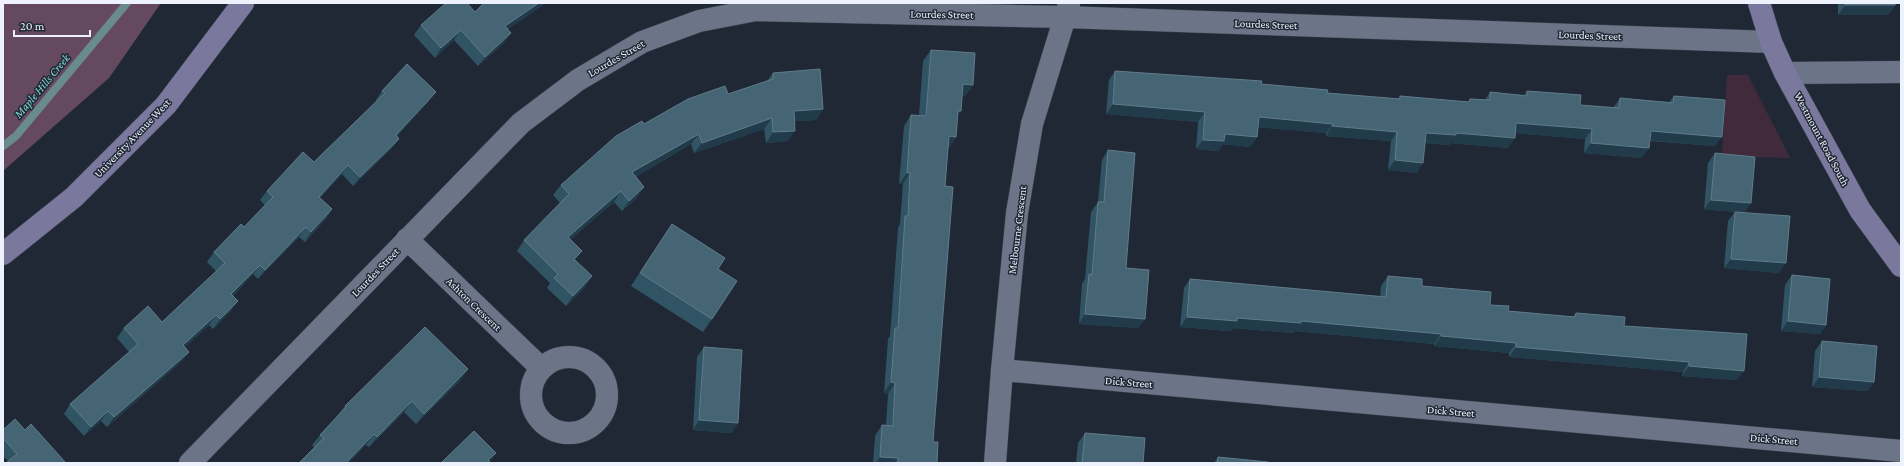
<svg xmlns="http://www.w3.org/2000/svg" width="1904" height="466" viewBox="0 0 1904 466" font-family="'Crimson Pro',serif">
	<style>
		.green { fill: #422a3d }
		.forest { fill: #64495f }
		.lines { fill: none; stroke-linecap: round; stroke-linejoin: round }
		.stream { stroke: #698b8e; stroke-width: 8 }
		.minor-casing { stroke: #3c424f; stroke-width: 23 }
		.secondary-casing { stroke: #3c424f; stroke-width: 23 }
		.minor { stroke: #6c7587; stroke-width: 22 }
		.secondary { stroke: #7a789d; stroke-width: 22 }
		.wall { fill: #315464 }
		.shaded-wall { fill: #223b4b }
		.building { fill: #456575; stroke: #607b8a }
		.labels { text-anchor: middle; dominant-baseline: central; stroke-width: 3; stroke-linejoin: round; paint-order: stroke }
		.street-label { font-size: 11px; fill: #edf2fc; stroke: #202836 }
		.water-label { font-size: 12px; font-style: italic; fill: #80d3d1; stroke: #202836 }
	</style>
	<rect width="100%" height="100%" fill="#202836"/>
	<path class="green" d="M1727,75h21l42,83 -68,-2z"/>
	<path class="forest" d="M3,3h158l-52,75 -106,93z"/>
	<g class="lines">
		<path class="stream" d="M3,146l13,-10 111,-133"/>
		<defs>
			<g id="minor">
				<path d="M1785,73l116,-1"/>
				<path d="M407,239l134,129"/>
				<circle cx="569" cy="395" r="38"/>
				<path d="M1002,370l899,81"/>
				<path d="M190,463l331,-340 57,-43 64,-38 57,-21 57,-11 308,7 707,25"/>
				<path d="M995,463l7,-93 15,-157 15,-89 37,-120"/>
			</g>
			<g id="secondary">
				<path d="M1759,3l12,39 14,31 75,137 41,56"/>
				<path d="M3,254l71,-57 92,-92 77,-102"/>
			</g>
		</defs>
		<use href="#minor" class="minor-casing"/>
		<use href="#secondary" class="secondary-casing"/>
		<use href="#minor" class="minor"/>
		<use href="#secondary" class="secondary"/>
	</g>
	<g class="wall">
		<path d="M546,3l-38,26 -4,14 -26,23 -24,-26 -19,18 -21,-23 7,-10 54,-13z"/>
		<path d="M1838,3h57v2l-7,10h-50z"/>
		<path d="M931,50l42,35 -8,11h-3l-4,19 -2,22 -8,11 -3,38 -12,256 4,21h-64l2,-27 7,-11h4l2,-31 -4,-1 4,-54 2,-3 8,-108 2,-4 3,-40h-4l5,-58 7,-11h8l4,-54z"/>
		<path d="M1115,71l146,13 66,9 71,6 2,-3 68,6 2,-3 15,1 5,-8 34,3 3,-4 53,14 33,3 7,-10 49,4 5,-6 41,50 -65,-5 -8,17 -58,-5 1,-14 -69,-6 -8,15 -57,-5 -2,2 -24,-2 -8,30 -29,-3 3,-29 -65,-5v-3l-68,-6 -1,10 -7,10 -27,-3 -5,7 -22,-2 2,-27 -92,-8 3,-34z"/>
		<path d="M773,73l50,36 -7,11 -21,1 -7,20 -22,2 -2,-14 -70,24 -3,-9 -56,33 2,21 -15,13 -8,-9 -44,38 12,11 -7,9 17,16 -7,11 -19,19 -19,-18 3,-5 -33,-32 7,-11 36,-37 -7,-8 8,-10 83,-61 123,-43z"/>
		<path d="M382,91l47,10 -32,35 2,3 -7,9 -39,38 -11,-12 -22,24 12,11 -6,10 -21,23 -6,-5 -41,42 -5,-5 -20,22 -2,15 -18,18 -4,-4 -24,22 4,5 -7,9 -75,66 -6,-6 -17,15 -20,-22 6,-10 59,-52 -12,-14 7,-10 38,-6 54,-51 -9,-9 7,-10 30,-25 21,-22 -5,-5 7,-9 47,-29 63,-61 -1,-1z"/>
		<path d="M1108,150l18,118 19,51 -7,9 -59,-4 3,-40 3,-5 6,-67 7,-10 4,-42z"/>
		<path d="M1715,153l30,60 34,60 -55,-5 4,-47 7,-9 -31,-3 4,-46z"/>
		<path d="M672,224l46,45 -6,50 -9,13 -72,-46z"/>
		<path d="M1792,275l34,50 -6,9 -39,-3 4,-46z"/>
		<path d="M1388,276l102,29 18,6 65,6 3,-4 48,13 113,54 -55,-4 1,-4 -174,-15v-4l-75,-7v-2l-139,-13 -1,2 -61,-5 -3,3 -50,-4 4,-39 6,-9 190,18 1,-11z"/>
		<path d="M1822,341l52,41 -7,9 -55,-4 3,-36z"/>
		<path d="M704,347l34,76 -7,10 -38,-3 4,-73z"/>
		<path d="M461,380l-45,44 -12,-12 -35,35 -3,-2 -51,3 -3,-3 8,-10 19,-21 6,-8z"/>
		<path d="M3,430h22l41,33 -58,-2 -5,-5z"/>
		<path d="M1085,433l58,30h-67l2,-20z"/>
		<path d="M1218,457l50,6h-54z"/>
	</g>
	<g class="shaded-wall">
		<path d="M539,3h7l-48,33 7,-10z"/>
		<path d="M1845,5h50l-7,10h-50z"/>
		<path d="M461,30l-7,10 -19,18 6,-10z"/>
		<path d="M511,33l-7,10 -26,23 7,-9z"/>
		<path d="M963,84l10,1 -8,11 -9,-1z"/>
		<path d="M436,92l-7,9 -40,44 7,-10z"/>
		<path d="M1113,104l92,8 -7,10 -92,-8z"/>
		<path d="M823,109l-7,11 -30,2 8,-11z"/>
		<path d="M958,111h3l-8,11z"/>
		<path d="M1259,117l74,7 -7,9 -74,-6z"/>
		<path d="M772,118l-8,11 -70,24 8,-10z"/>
		<path d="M1516,123l76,6 -7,10 -75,-6z"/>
		<path d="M1332,126l65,6 -6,9 -65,-5z"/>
		<path d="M795,131l-7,10 -22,2 7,-11z"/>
		<path d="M1651,131l71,6 -7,9 -71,-6z"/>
		<path d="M1426,133h30l59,5 -7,10 -57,-5 -2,2 -30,-3z"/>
		<path d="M699,134l-8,10 -67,39 8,-11z"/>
		<path d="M1225,134l32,3 -7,10 -27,-3 -5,7 -22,-2 7,-9z"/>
		<path d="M949,136l7,1 -7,11h-8z"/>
		<path d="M399,139l-7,9 -39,38 7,-9z"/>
		<path d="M1591,143l58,5 -7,10 -58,-5z"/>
		<path d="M1395,160l28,3 -6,10 -29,-3z"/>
		<path d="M348,165l-6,9 -30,32 7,-9z"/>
		<path d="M907,173h3l-7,11h-4z"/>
		<path d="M644,187l-7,11 -15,13 7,-10z"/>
		<path d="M621,191l-7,11 -53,46 7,-11z"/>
		<path d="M1711,200l40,3 -6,10 -41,-4z"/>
		<path d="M332,209l-6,10 -21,23 6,-10z"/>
		<path d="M306,227l-7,10 -41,42 7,-9z"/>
		<path d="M582,251l-7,10 -1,-2z"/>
		<path d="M1731,259l55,4 -7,10 -55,-5z"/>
		<path d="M260,265l-7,9 -28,30 6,-10z"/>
		<path d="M592,276l-7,11 -19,19 7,-10z"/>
		<path d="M238,301l-7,10 -18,18 7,-10z"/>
		<path d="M1085,314l60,5 -7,9 -59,-4z"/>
		<path d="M216,315l-7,10 -32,30 6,-10z"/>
		<path d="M1187,317l50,1 64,3 140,13 -7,10 -139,-13 -1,2 -61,-5 -3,3 -50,-4z"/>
		<path d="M1788,321l38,4 -6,9 -39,-3z"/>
		<path d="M1441,336l75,7 -7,10 -75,-7z"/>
		<path d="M1516,347l173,15 -6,10 -174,-15z"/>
		<path d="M189,352l-7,9 -75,66 7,-10z"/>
		<path d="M1689,366l55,5 -7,9 -55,-4z"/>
		<path d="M468,369l-7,11 -45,44 8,-10z"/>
		<path d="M1819,377l55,5 -7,9 -55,-4z"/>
		<path d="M891,382l4,1 -7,11 -4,-1z"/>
		<path d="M412,401l-8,11 -35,35 8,-10z"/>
		<path d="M108,411l-7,10 -17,15 7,-9z"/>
		<path d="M699,420l39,3 -7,10 -38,-3z"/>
		<path d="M374,434l-8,11 -17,18h-3z"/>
		<path d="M496,453l-7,10 -1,-3z"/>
		<path d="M880,457l18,1 -3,5h-19z"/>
	</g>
	<g class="building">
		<path d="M446,3h21l8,9 9,-9h55l-34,23 6,7 -26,24 -24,-27 -20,18 -20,-23z"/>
		<rect x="1845" y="3" width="50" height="2"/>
		<path d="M931,50l44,3 -2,32 -10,-1 -2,27h-3l-2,26 -7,-1 -4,50 8,1 -20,255h5l-1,21h-39v-5l-18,-1 2,-32 11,1 2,-43 -4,-1 4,-54h3l7,-112h3l2,-43h-3l4,-58 15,1z"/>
		<path d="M407,64l29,28 -40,43 3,4 -39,38 -12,-12 -29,32 13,12 -21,23 -5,-5 -41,43 -5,-5 -29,29 7,7 -18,18 -4,-4 -33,30 6,7 -75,65 -6,-6 -17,16 -21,-23 68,-60 -14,-16 24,-22 14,16 63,-59 -11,-11 27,-28 3,3 29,-30 -6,-6 36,-39 11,10 71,-69 -3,-2z"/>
		<path d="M820,69l3,40 -29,2 1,20 -22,1 -1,-14 -70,25 -3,-9 -67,38 12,15 -15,14 -8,-10 -53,46 14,14 -8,8 18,17 -19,20 -19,-18 4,-4 -34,-34 45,-46 -8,-9 55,-49 26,-15 2,3 44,-25 37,-13 3,8 45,-15v-6z"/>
		<path d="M1115,71l147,10 -1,3 67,6 -1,3 73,6v-3l69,6 1,-3 20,1v-8l37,4v-5l54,4 -1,10 39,3 1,-10 53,5 1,-7 51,4 -3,37 -71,-6 -2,17 -58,-5 1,-14 -76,-6 -1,15 -59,-5v2l-30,-2 -3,30 -28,-3 2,-28 -65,-6 1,-2 -74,-7 -2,20 -32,-3 -1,7 -21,-1 2,-28 -92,-8z"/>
		<path d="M1108,150l27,3 -9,115 23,2 -4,49 -60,-5 4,-40 3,1 6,-73h6z"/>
		<path d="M1715,153l40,4 -4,46 -40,-3z"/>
		<path d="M1735,212l55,4 -4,47 -55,-4z"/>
		<path d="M672,224l53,34 -7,11 19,12 -25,38 -72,-46z"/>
		<path d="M1792,275l38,4 -4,46 -38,-4z"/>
		<path d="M1388,276l34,3v7l69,6 -1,13 19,1 -1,5 67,6 1,-4 49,4 -1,9 123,8 -3,37 -55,-5v-4l-173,-15v-4l-75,-7v-2l-140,-13v2l-64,-5v3l-50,-4 3,-38 196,18z"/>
		<path d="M425,327l43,42 -44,45 -12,-13 -35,36 -3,-3 -28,29h-47l25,-25 -4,-3 26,-28 -1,-1z"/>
		<path d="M1822,341l55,5 -3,36 -55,-5z"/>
		<path d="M704,347l38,3 -4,73 -39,-3z"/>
		<path d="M15,419l10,11 6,-6 35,39h-60l11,-9 -14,-16v-8z"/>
		<path d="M474,431l22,22 -8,7 3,3h-50z"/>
		<path d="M1085,433l60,5 -2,25h-61z"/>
		<path d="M1218,457l50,5v1h-51z"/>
	</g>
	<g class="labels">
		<g class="street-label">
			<text transform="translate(942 14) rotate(1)">Lourdes Street</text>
			<text transform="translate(1266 24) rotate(2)">Lourdes Street</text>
			<text transform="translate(1590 35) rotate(2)">Lourdes Street</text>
			<text transform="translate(616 58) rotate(-30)">Lourdes Street</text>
			<text transform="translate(132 138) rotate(-46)">University Avenue West</text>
			<text transform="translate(1822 139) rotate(62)">Westmount Road South</text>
			<text transform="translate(1017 230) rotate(-83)">Melbourne Crescent</text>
			<text transform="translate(375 272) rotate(-46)">Lourdes Street</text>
			<text transform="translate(474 304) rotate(44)">Ashton Crescent</text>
			<text transform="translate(1129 382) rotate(5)">Dick Street</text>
			<text transform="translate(1451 411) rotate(5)">Dick Street</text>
			<text transform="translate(1774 439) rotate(5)">Dick Street</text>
		</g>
		<g class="water-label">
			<text transform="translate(42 86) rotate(-50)">Maple Hills Creek</text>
		</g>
	</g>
	<rect width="1904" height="466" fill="none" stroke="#edf2fc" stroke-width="8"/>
	<path d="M14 30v6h76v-6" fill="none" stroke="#edf2fc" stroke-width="2"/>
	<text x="20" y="30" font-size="12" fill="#edf2fc" stroke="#202836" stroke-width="3" paint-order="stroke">20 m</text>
</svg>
